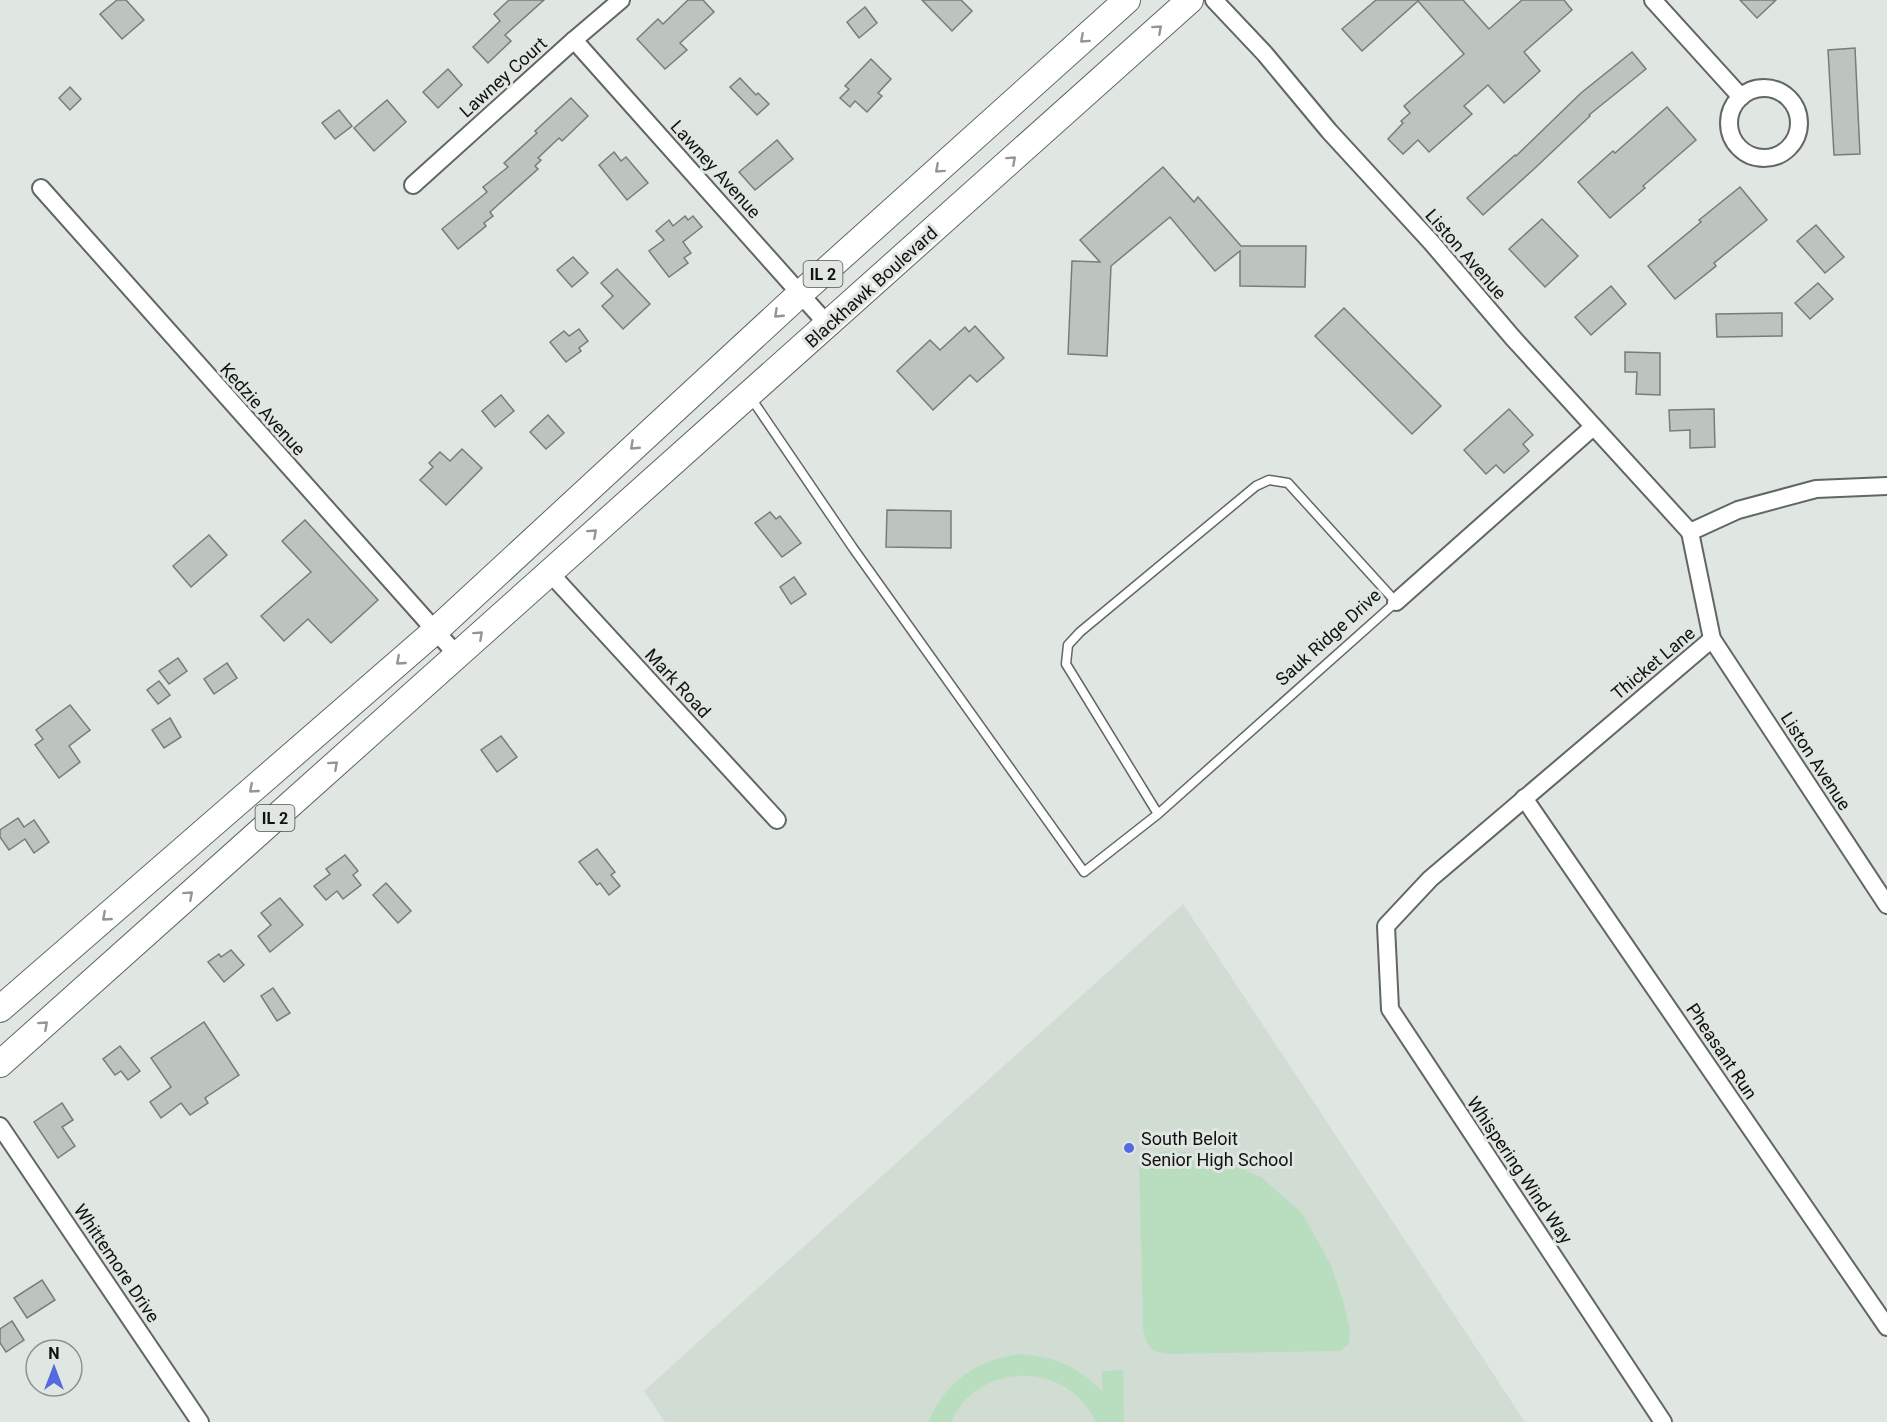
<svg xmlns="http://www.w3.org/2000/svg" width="1887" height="1422" viewBox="0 0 1887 1422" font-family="Roboto,sans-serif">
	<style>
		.built { fill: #d1ddd3 }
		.green { fill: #b9debf }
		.building { fill: #bdc3be; stroke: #787d79; stroke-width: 1.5 }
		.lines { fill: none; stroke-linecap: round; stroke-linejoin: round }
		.service-casing { stroke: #626763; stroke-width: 11 }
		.minor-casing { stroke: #626763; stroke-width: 20 }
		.primary-casing { stroke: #626763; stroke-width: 28 }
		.service { stroke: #fff; stroke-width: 8 }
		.minor { stroke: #fff; stroke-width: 16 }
		.primary { stroke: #fff; stroke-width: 26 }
		.oneway { stroke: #949594 }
		.poi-dot { fill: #566ae0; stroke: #e0e6e1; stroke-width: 2 }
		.labels { text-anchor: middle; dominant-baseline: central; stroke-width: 6; stroke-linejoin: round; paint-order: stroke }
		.shield { fill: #e0e6e1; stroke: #4f524f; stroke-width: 1.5 }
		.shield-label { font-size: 16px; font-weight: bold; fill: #111311 }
		.street-label { font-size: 18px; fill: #111311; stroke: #e0e6e1 }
		.poi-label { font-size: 18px; fill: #111311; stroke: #e0e6e1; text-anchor: start }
	</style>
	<rect width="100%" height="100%" fill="#e0e6e1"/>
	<path class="built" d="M1183,904l342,518h-860l-21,-31z"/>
	<g class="green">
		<path d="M1171,1150l42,6 48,21 41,36 28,50 13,37 7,29 -1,15 -9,7 -171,3 -16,-3 -7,-10 -3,-12 -4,-164 9,-10z"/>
		<path d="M1022,1354c33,3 57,13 80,37v-20l21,-1 1,52h-28c-28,-61 -117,-62 -145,0h-23c18,-41 50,-64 94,-68z"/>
	</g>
	<g class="building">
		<path d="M117,0h9l18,20 -22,19 -22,-25z"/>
		<path d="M509,0h35l-39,35 6,6 -23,22 -15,-16 27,-26 -6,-7z"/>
		<path d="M688,0h15l11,12 -34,31 7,7 -22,19 -28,-30 21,-20 5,5z"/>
		<path d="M922,0h39l11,11 -20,20z"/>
		<path d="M1376,0h87l26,29 33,-29h42l8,10 -48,42 16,19 -36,32 -16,-18 -24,21 8,8 -43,38 -11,-12 -15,14 -15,-15 15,-16 -2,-2 9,-8 -6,-7 60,-52 -46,-53 -56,50 -20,-22z"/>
		<path d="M1740,0h36l-19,18z"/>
		<path d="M865,7l12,16 -18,15 -12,-16z"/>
		<path d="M1855,48l5,106 -26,1 -6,-105z"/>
		<path d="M1632,52l14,17 -57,46 1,1 -56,53 -51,46 -16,-17 48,-43 1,1 65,-63z"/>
		<path d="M871,59l20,20 -13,14 4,3 -15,16 -12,-11 -5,6 -10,-9 9,-9 -4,-3z"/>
		<path d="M448,69l14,16 -24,23 -15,-16z"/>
		<path d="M740,78l16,17 2,-2 11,11 -12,11 -27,-28z"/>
		<path d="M70,87l11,12 -11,11 -11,-12z"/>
		<path d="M571,98l17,18 -26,25 -3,-3 -21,20 3,2 -6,6 3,3 -48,43 3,4 -9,7 2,3 -28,23 -16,-20 45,-37 -4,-5 25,-20 -4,-4 33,-30 -2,-2z"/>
		<path d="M387,100l19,22 -32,29 -20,-23z"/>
		<path d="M1667,107l29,33 -53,46 2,2 -35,30 -32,-36 35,-31 2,2z"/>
		<path d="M339,110l13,16 -17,13 -13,-16z"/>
		<path d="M777,140l16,19 -38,31 -16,-18z"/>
		<path d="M614,152l7,9 5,-4 22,26 -21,17 -28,-35z"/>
		<path d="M1163,167l31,35 4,-5 43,49h65l-1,41 -65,-1v-35l-25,20 -45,-54 -59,49 -4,90 -39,-2 4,-93 28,1 -20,-22z"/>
		<path d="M1740,187l27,33 -53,43 2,3 -41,33 -27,-33 53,-44 -2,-2z"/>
		<path d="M685,216l3,4 5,-4 9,11 -19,15 8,11 -7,5 4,5 -19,14 -20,-26 15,-11 -8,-9 13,-11 4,6z"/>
		<path d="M1542,219l36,37 -33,31 -36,-38z"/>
		<path d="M1816,225l28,32 -19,16 -28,-32z"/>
		<path d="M573,257l15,16 -16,14 -15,-17z"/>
		<path d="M617,269l33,35 -27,25 -21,-23 11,-10 -12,-13z"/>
		<path d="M1818,283l15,16 -23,20 -15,-16z"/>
		<path d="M1611,286l15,18 -35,31 -16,-18z"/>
		<path d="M1344,308l97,98 -29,28 -97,-98z"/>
		<path d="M1782,313v23l-65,1 -1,-23z"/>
		<path d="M975,326l29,32 -27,24 -7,-7 -37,35 -36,-39 33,-31 10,10 25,-23 4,5z"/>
		<path d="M579,329l9,12 -9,7 2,3 -15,11 -16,-20 14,-11 5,5z"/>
		<path d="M1625,352l35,1v42l-24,-1 1,-22h-12z"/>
		<path d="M501,395l13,16 -19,16 -13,-16z"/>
		<path d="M1509,409l24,26 -10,9 6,7 -25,22 -8,-8 -10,9 -22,-24z"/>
		<path d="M1714,409l1,38 -25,1v-18l-20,1 -1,-21z"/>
		<path d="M548,415l16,18 -18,16 -16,-17z"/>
		<path d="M462,449l20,19 -36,37 -26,-25 13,-13 -4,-4 11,-11 10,9z"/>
		<path d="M887,510l64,1v37l-65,-1z"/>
		<path d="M770,512l6,7 4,-3 21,27 -19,14 -27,-34z"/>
		<path d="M305,520l73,80 -47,43 -23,-24 -24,22 -23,-25 50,-44 -29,-31z"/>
		<path d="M209,535l18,20 -36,32 -18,-21z"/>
		<path d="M794,577l12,17 -15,10 -11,-17z"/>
		<path d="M178,658l9,13 -18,13 -10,-13z"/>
		<path d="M227,663l10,15 -23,16 -10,-15z"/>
		<path d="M159,681l11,14 -12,9 -11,-14z"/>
		<path d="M70,705l20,25 -21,16 11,16 -21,16 -24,-33 8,-6 -7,-9z"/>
		<path d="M170,718l11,19 -17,11 -12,-18z"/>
		<path d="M501,736l16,21 -20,15 -16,-22z"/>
		<path d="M18,818l6,9 10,-7 15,22 -15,11 -9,-14 -16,11 -9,-13v-7z"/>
		<path d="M597,849l18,23 -4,3 9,11 -11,9 -9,-12 -3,2 -18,-23z"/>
		<path d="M345,855l13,16 -5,4 8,10 -18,14 -6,-8 -11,9 -12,-14 16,-12 -4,-5z"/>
		<path d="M386,883l25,28 -13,12 -25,-28z"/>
		<path d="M280,898l23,27 -33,27 -12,-16 13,-11 -10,-12z"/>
		<path d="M231,950l13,15 -20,17 -16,-20 11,-8 2,3z"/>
		<path d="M273,988l17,25 -13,8 -16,-25z"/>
		<path d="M204,1022l35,53 -34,23 3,5 -18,12 -9,-12 -20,15 -11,-16 21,-15 -20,-29z"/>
		<path d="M120,1046l20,25 -12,9 -7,-9 -6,4 -12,-16z"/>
		<path d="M62,1103l11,17 -11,7 13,19 -17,12 -24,-36z"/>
		<path d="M42,1280l13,20 -28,18 -13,-20z"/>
		<path d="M12,1321l12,19 -18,12 -6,-9v-14z"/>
	</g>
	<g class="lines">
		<defs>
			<path id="service" d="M751,398l102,150 231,324 74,-58 238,-212 -108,-119 -19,-3 -13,6 -176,146 -12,13 -2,19 92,150"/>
			<g id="minor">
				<path d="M1214,0l51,54 64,77 102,111 82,96 177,194"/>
				<path d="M1653,0l88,97"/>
				<path d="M574,40l254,285"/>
				<circle cx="1764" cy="123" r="35"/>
				<path d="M413,185l161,-145 47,-40"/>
				<path d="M41,188l416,467"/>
				<path d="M549,572l228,248"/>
				<path d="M1396,602l197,-175"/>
				<path d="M1712,639l175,266"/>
				<path d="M1524,798l363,529"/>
				<path d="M0,1126l200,296"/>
				<path d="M1663,1422l-273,-413 -4,-83 44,-47 282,-240 -22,-107 48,-22 78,-21 71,-3"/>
			</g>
			<g id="primary">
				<path d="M0,1009l435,-378 366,-338 326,-293"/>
				<path d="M0,1064l1190,-1064"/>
			</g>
		</defs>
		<use href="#service" class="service-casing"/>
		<use href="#minor" class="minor-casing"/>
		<use href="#primary" class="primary-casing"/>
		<use href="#service" class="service"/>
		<use href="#minor" class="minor"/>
		<use href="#primary" class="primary"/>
	</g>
	<defs><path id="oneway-chevron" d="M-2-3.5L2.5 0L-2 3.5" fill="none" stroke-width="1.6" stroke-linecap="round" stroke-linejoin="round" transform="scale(1.5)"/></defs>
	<g class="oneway">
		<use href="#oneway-chevron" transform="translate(1158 29) rotate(-42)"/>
		<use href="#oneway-chevron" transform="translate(1084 39) rotate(138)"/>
		<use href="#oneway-chevron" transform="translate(1012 160) rotate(-42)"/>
		<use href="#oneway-chevron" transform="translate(939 169) rotate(138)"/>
		<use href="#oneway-chevron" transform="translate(778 314) rotate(137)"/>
		<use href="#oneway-chevron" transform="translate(634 446) rotate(137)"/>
		<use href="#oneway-chevron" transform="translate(593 533) rotate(-42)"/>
		<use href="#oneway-chevron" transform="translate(479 635) rotate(-42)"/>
		<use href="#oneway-chevron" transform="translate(400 661) rotate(139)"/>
		<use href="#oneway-chevron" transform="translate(334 765) rotate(-42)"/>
		<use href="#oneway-chevron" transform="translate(253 789) rotate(139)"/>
		<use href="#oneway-chevron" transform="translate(189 895) rotate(-42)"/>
		<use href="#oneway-chevron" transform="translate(106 917) rotate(139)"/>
		<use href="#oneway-chevron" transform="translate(44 1025) rotate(-42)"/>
	</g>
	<circle class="poi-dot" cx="1129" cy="1148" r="6"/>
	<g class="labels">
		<g class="shield">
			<rect x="803.5" y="261" width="39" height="26" rx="4.5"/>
			<rect x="255.5" y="805" width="39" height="26" rx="4.5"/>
		</g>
		<g class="shield-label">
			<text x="823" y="274">IL 2</text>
			<text x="275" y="818">IL 2</text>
		</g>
		<g class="street-label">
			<text transform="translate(503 77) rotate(-42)">Lawney Court</text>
			<text transform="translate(716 169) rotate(48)">Lawney Avenue</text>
			<text transform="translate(1466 254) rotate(49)">Liston Avenue</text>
			<text transform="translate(871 287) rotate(-42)">Blackhawk Boulevard</text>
			<text transform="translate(263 409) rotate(48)">Kedzie Avenue</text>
			<text transform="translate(1328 637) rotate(-42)">Sauk Ridge Drive</text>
			<text transform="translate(1653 663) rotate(-40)">Thicket Lane</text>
			<text transform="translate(678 683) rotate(47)">Mark Road</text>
			<text transform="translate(1816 761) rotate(57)">Liston Avenue</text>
			<text transform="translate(1722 1051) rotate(56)">Pheasant Run</text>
			<text transform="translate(1520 1170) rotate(56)">Whispering Wind Way</text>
			<text transform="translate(117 1263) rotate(56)">Whittemore Drive</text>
		</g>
		<g class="poi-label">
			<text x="1141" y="1138">South Beloit<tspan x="1141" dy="21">Senior High School</tspan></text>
		</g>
	</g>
	<g transform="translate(54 1368)"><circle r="28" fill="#e0e6e1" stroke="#8d928e" stroke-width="1.5"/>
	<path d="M0-4.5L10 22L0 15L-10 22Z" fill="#566ae0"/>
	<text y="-9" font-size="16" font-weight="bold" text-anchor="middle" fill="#111311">N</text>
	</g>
</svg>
